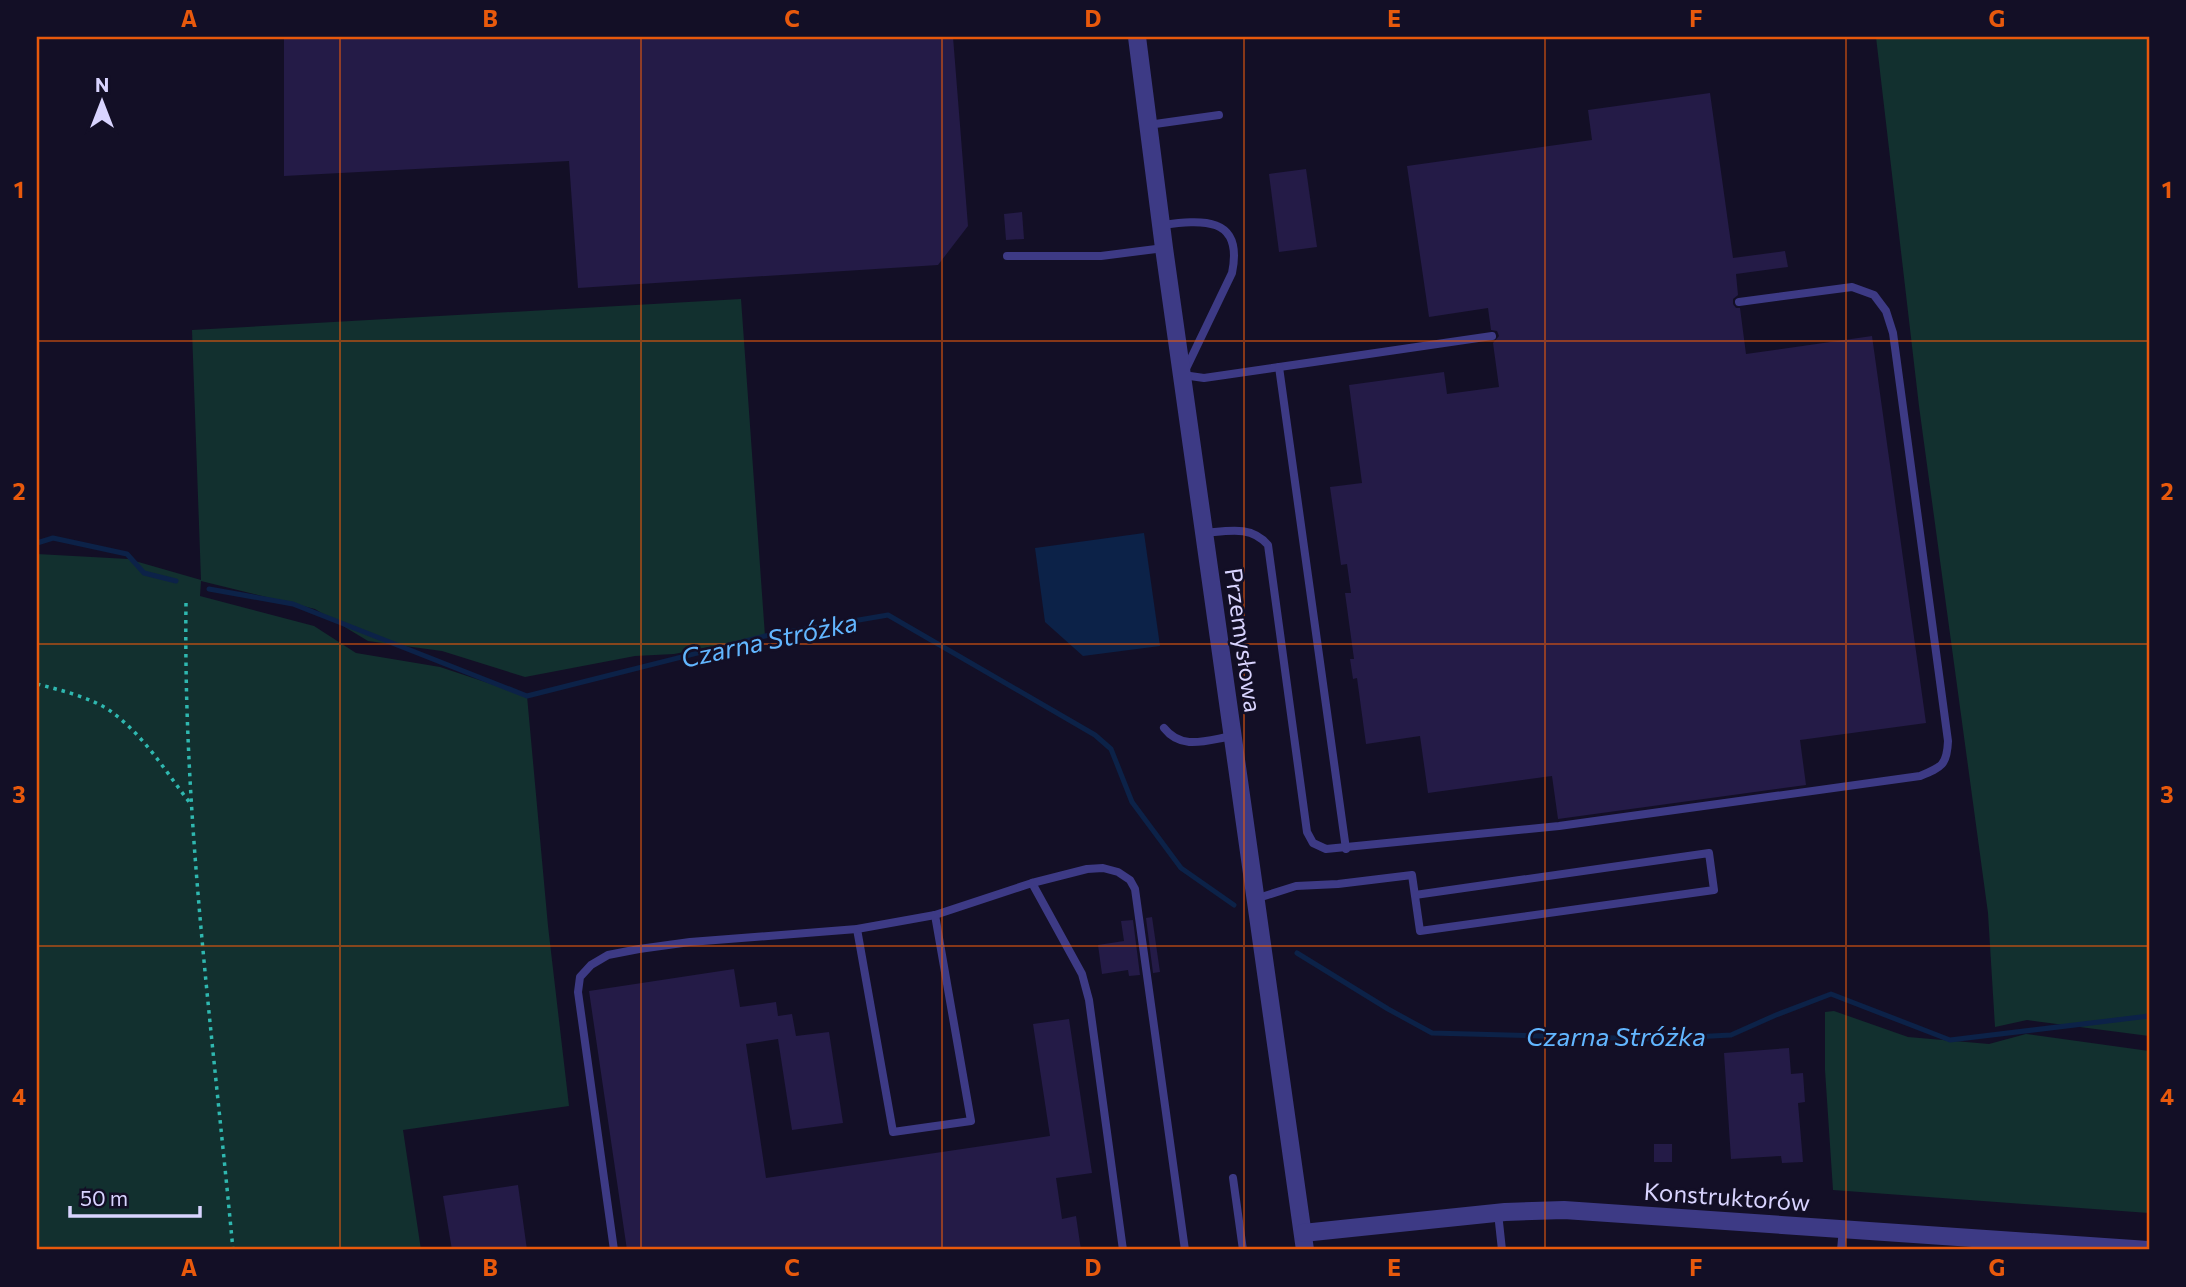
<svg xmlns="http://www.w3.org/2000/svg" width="2186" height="1287" viewBox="0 0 2186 1287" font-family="Commissioner,sans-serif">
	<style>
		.green { fill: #12302f }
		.water { fill: #0c2248 }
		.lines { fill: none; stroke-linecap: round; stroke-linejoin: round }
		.stream { stroke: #0c2248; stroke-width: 5 }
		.building { fill: #241b47 }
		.path { stroke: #2fb8b0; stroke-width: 3.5; stroke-dasharray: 3.5 5; stroke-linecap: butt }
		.service { stroke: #3d3a85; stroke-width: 8 }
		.tertiary { stroke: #3d3a85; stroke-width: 18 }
		.grid { fill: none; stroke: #e8590c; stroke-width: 2; stroke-opacity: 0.55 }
		.labels { text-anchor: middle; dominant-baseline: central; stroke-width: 5; stroke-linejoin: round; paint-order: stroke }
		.street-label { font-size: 24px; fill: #d9d4ff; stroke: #130f26 }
		.water-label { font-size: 26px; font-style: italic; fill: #62b6ff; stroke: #130f26 }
		.neatline { fill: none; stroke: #e8590c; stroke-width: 2.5 }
		.grid-label { font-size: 23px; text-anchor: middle; font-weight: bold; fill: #e8590c }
	</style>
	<rect width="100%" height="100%" fill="#130f26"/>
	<g class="green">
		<path d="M1876,37h273v999l-122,-16 -32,7 -7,-114 -69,-507z"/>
		<path d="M741,299l24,337 -91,18 -39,2 -110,21 -83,-26 -74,-10 -53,-32 -114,-28 -1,15 114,30 42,27 84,14 87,29 21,230 21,180 -166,24 18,120h-384v-696l91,5 73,21 -9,-250z"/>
		<path d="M1834,1011l74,26 81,7 37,-10 123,17v162l-316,-23 -8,-120v-58z"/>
	</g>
	<path class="water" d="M1144,533l16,113 -77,10 -38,-34 -10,-74z"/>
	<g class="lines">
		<g class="stream">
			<path d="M37,543l16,-5 74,16 17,19 32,8"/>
			<path d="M209,589l84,15 234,92 238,-60 123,-21 207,120 16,14 21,53 49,66 53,37"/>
			<path d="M1297,953l91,56 44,24 222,6 77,-4 45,-20 55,-21 119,46 199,-24"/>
		</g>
	</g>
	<g class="building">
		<path d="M284,37h669l15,189 -30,39 -360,23 -9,-127 -285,15z"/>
		<path d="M1710,93l23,165 52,-7 3,16 -52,7 2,21 -5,4v5l3,4h4l6,46 126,-18 54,387 -126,17 6,45 -248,34 -6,-43 -124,17 -8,-57 -54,8 -9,-66 -4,1 -3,-20h4l-9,-66h6l-4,-29 -6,1 -11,-78 32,-4 -13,-98 95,-13 3,22 52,-7 -6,-44 6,-7 -2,-5 -6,-1 -3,-22 -59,9 -22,-151 185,-26 -4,-30z"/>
		<path d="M1306,169l11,78 -38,5 -10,-78z"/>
		<path d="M1022,212l2,27 -18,1 -2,-26z"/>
		<path d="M1152,917l8,55 -7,1 -7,-55z"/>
		<path d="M1133,920l7,55 -11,1 -1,-6 -26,4 -4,-29 26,-4 -3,-20z"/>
		<path d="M734,969l6,38 36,-5 2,14 14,-2 4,22 33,-4 14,91 -51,7 -14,-91 -32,5 20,134 284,-42 -17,-112 36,-5 23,154 -36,5 6,41 14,-3 5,34h-454l-38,-259z"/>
		<path d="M1789,1048l2,26 12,-1 2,29 -7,1 5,59 -21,1 -1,-7 -50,3 -7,-106z"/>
		<rect x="1654" y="1144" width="18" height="18"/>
		<path d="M518,1185l9,65h-75l-9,-54z"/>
	</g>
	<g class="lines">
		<g class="path">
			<path d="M186,603c-3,216 27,432 47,647"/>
			<path d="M37,684c23,6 57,14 76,29 32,24 53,59 77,90"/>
		</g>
		<g class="service">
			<path d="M1148,125l71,-10"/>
			<path d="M1161,225c40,-5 83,-10 71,48l-49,102 21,3 288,-42"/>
			<path d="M1007,256h94l63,-8"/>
			<path d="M1279,367l67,482"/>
			<path d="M1205,533c23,-2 46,-8 63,12l39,287 6,11 13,6 233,-23 361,-50c22,-9 27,-11 28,-35l-55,-408 -7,-22 -12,-16 -22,-8 -113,15"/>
			<path d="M1164,728c18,23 43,12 69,8"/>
			<path d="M1032,883l50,91 7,26 34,250"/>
			<path d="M1255,899l41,-13 42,-2 74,-9 8,56 294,-41 -5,-37 -294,42"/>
			<path d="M857,929l36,203 78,-11 -36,-206"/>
			<path d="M1233,1178l10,72"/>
			<path d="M1498,1213l4,37"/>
			<path d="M614,1250l-36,-258 2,-15 11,-12 17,-10 31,-6 51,-7 167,-13 78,-14 97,-32 55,-14 16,-1 15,4 12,8 5,9 50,361"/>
			<path d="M1841,1250l2,-22"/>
		</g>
		<g class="tertiary">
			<path d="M1137,37l27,211 141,1002"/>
			<path d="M1303,1233l202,-21 59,-2 584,40"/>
		</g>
	</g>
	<path class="grid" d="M340,37v1213M641,37v1213M942,37v1213M1244,37v1213M1545,37v1213M1846,37v1213M37,341h2112M37,644h2112M37,946h2112"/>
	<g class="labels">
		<g class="street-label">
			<text transform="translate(1244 640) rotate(82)">Przemysłowa</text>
			<text transform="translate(1727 1196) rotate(4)">Konstruktorów</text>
		</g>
		<g class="water-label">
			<text transform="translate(769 639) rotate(-12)">Czarna Stróżka</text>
			<text x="1616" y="1035">Czarna Stróżka</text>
		</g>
	</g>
	<rect width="2186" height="1287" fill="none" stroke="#130f26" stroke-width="77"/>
	<g transform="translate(102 102)" stroke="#130f26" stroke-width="5" paint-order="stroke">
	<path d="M0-5L12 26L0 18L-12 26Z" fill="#d9d4ff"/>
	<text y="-10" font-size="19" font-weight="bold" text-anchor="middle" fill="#d9d4ff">N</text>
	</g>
	<path d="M70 1206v10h130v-10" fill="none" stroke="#d9d4ff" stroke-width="3.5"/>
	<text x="80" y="1206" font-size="21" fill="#d9d4ff" stroke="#130f26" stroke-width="5" paint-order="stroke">50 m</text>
	<rect x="38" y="38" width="2110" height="1210" class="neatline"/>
	<g class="grid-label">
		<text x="189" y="27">A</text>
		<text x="490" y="27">B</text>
		<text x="792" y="27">C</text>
		<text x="1093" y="27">D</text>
		<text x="1394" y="27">E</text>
		<text x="1696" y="27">F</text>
		<text x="1997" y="27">G</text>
		<text x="19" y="198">1</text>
		<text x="2167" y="198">1</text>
		<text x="19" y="500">2</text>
		<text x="2167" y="500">2</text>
		<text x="19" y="803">3</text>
		<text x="2167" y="803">3</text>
		<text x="19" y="1105">4</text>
		<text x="2167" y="1105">4</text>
		<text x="189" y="1276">A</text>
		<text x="490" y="1276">B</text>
		<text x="792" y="1276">C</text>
		<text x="1093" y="1276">D</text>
		<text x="1394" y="1276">E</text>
		<text x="1696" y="1276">F</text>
		<text x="1997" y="1276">G</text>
	</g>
</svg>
